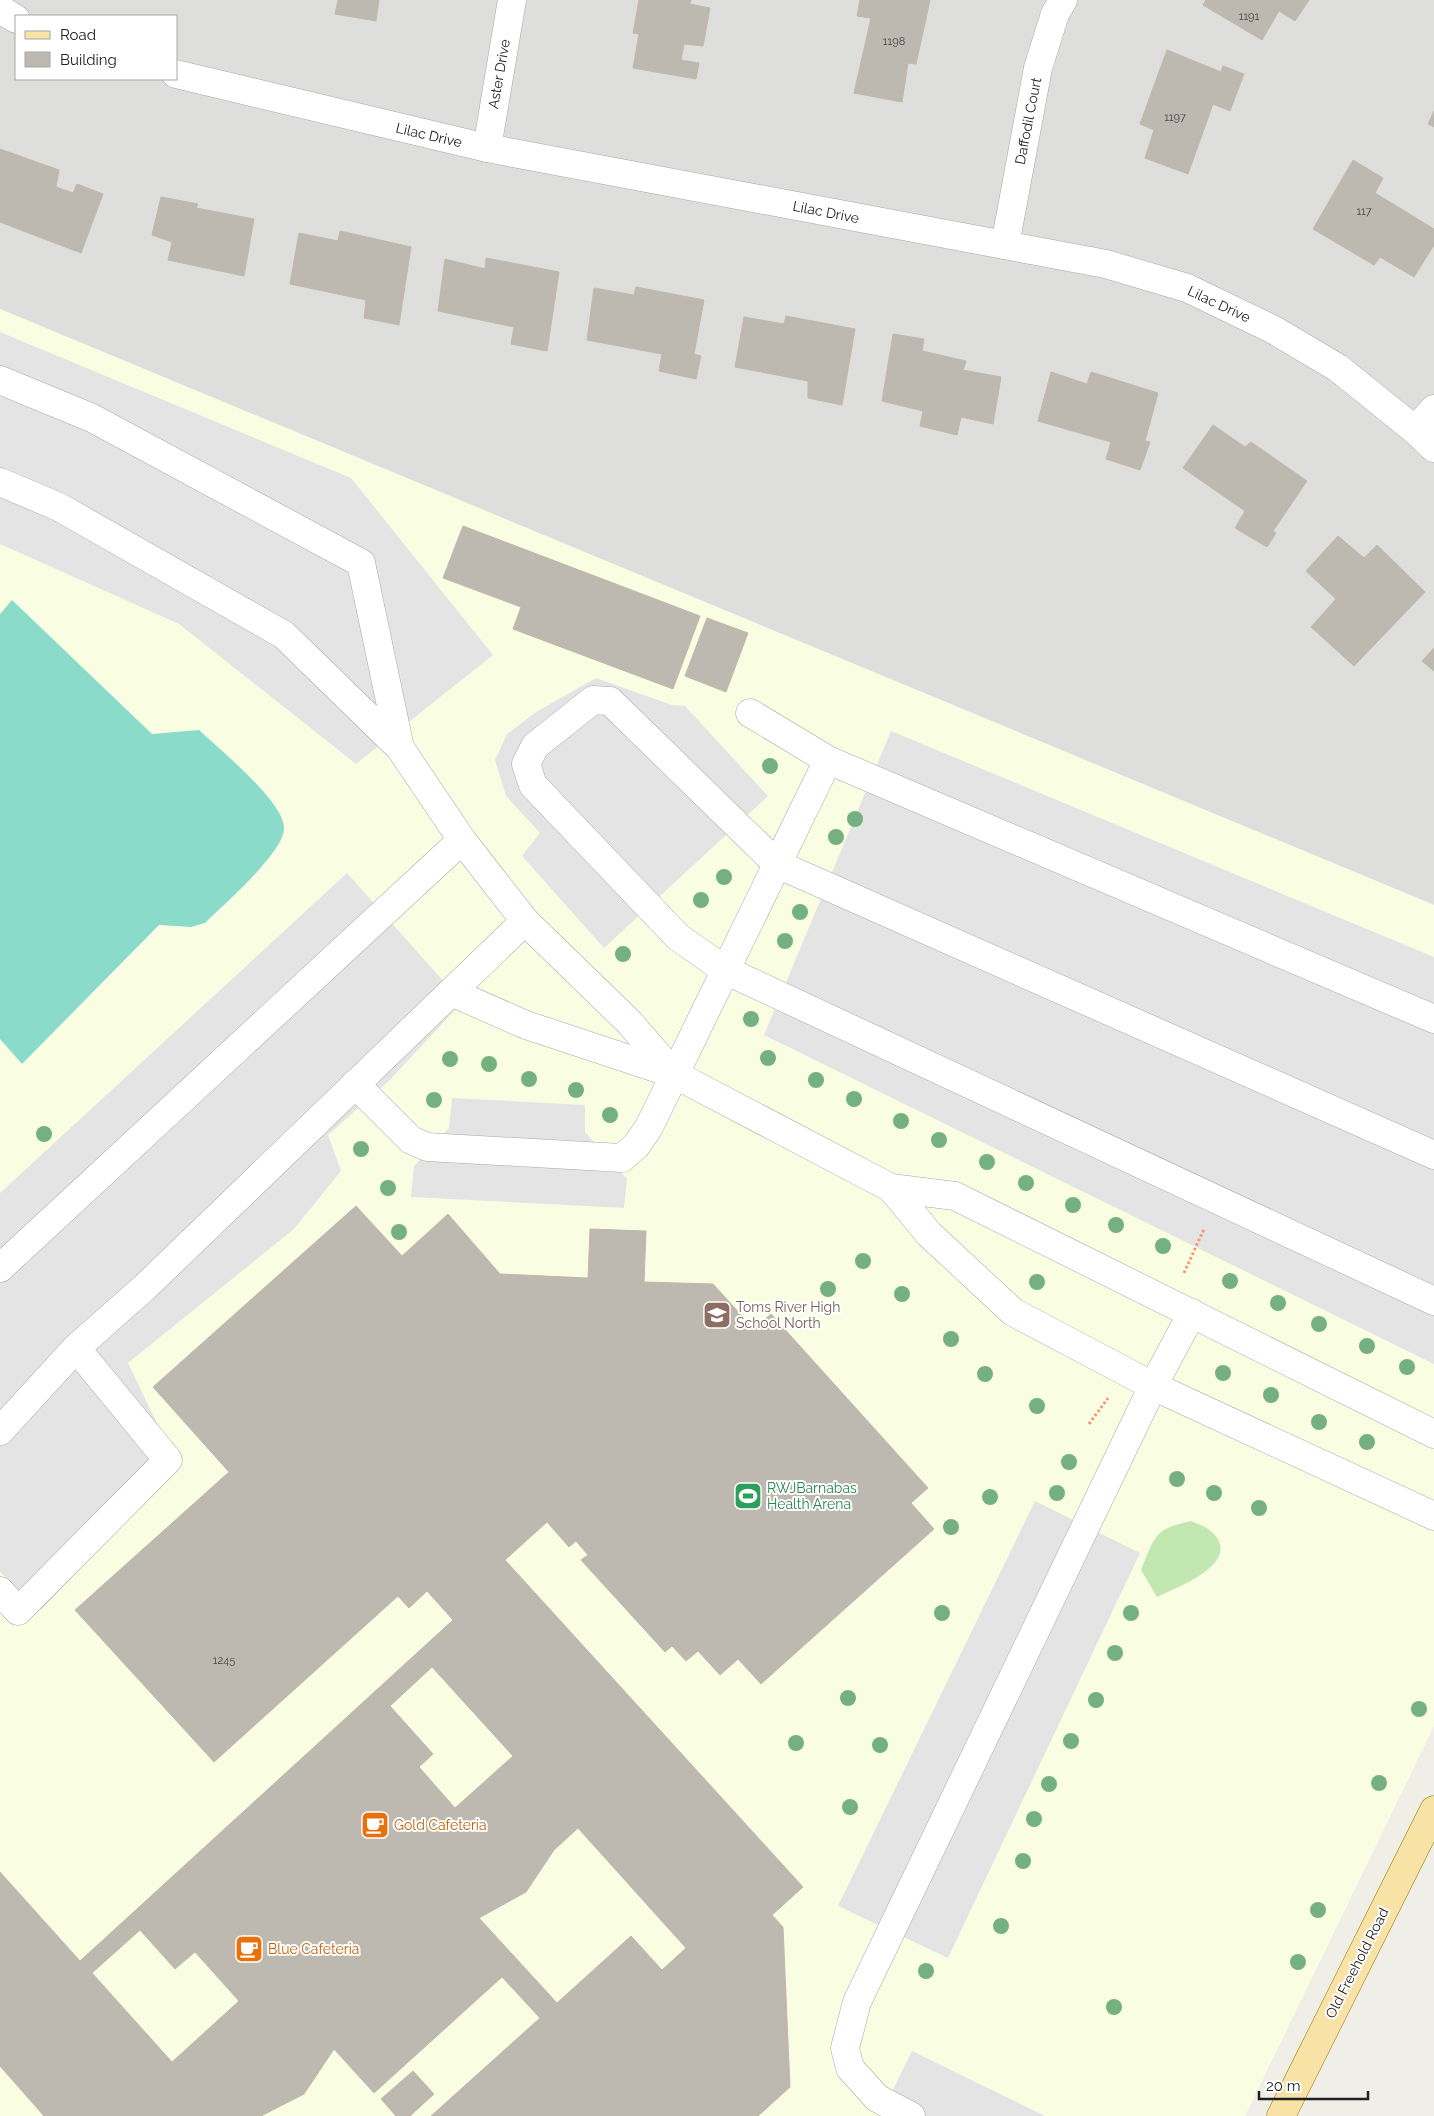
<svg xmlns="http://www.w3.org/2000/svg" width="1434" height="2116" viewBox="0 0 1434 2116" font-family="Raleway,sans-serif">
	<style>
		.residential { fill: #dededd; fill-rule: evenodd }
		.education { fill: #f9fee3 }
		.grass { fill: #c2e7b0 }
		.pitch { fill: #8adbc9 }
		.parking { fill: #e4e4e4 }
		.building { fill: #bdb8b0; stroke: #c1b8aa; fill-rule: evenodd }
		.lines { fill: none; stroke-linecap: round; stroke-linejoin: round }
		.minor-casing { stroke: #a7a7a7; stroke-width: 29 }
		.major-casing { stroke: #957e07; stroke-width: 29 }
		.path { stroke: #f39775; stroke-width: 3; stroke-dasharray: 2.5 2.5; stroke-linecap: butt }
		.minor { stroke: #fff; stroke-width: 28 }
		.major { stroke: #f8e2a5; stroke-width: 28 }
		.tree { fill: #75b080 }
		.labels { text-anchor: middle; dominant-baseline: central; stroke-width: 4; stroke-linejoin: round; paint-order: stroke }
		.number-label { font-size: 11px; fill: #474644 }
		.street-label { font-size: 14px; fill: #202020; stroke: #fff }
		.education-label { font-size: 14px; fill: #785e54; stroke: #fff; text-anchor: start }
		.leisure-label { font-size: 14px; fill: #27864d; stroke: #fff; text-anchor: start }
		.food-label { font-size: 14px; fill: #c56008; stroke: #fff; text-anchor: start }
	</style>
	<rect width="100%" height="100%" fill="#f0efe7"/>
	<path class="residential" d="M0,0h1434v905l-1434,-596zM16,16h160v63h-160z"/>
	<path class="education" d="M0,309l1434,596v821l-189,390h-1245z"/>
	<path class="grass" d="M1191,1521c7,3 16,6 21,11 32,31 -35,55 -55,65l-16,-27c14,-34 13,-41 50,-49z"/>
	<path class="pitch" d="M12,600l140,134 47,-4c20,19 83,70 85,97 2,24 -62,79 -79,96l-14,4 -32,-2 -137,139 -22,-25v-425z"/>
	<g class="parking">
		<path d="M0,332l351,146 142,177 -137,109 -177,-140 -179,-80z"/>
		<path d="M596,678l76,27 13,1 83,90 -164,152 -82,-92 18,-23 -34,-37 -11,-36 12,-26 29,-22z"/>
		<path d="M891,731l543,226v407l-670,-329z"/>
		<path d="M347,873l115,129 -72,78 -62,55 13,36 -47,58 -166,134 49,102 -136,145 -41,-38v-379z"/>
		<path d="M452,1098l133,7v27l42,47 -3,29 -213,-11 3,-31 35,-38z"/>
		<path d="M1035,1501l105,52 -192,405 -110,-52z"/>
		<path d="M912,2051l133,65h-165z"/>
	</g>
	<g class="building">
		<path d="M338,0h41l-3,21 -41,-7z"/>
		<path d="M639,0h52l-1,4 20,4 -7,38 -19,-2 -3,16 18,3 -3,16 -63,-11 6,-34 -6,-1z"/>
		<path d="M860,0h70l-14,64 -8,-1 -6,39 -48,-9 17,-75 -14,-2z"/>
		<path d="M1206,0h103l-14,21 -16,-10 -17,29 -59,-35z"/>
		<path d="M1167,50l54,22 2,-6 21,8 -14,37 -17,-7 -25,70 -43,-16 9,-28 -14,-6z"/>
		<path d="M1434,111v16l-6,-3z"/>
		<path d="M0,149l59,21 -3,17 17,6 4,-9 26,10 -22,59 -81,-31z"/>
		<path d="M1353,160l30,18 -8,15 59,36v16l-20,32 -34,-20 -6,8 -61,-36z"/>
		<path d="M161,197l37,7 -2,4 58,11 -10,57 -76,-16 4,-18 -20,-7z"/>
		<path d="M340,231l71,16 -12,78 -35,-7 2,-18 -76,-16 9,-51 39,8z"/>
		<path d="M486,258l73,14 -12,79 -36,-7 3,-17 -76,-16 7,-52 40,10z"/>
		<path d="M636,287l68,13 -10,54 7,2 -5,23 -37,-8 3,-17 -75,-14 7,-52 40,7z"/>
		<path d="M786,316l69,13 -13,76 -34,-7v-17l-73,-14 9,-50 40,7z"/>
		<path d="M893,334l31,5 -2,12 44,10 -3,9 38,7 -8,47 -32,-7 -4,18 -37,-9 3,-15 -41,-10z"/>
		<path d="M1051,372l36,12 4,-12 67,21 -13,48 5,1 -10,28 -34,-11 5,-17 -73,-21z"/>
		<path d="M1213,425l32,22 6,-5 56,39 -34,50 3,2 -9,14 -32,-19 10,-17 -62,-43z"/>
		<path d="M463,526l237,90 -27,73 -160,-60 8,-22 -78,-29z"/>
		<path d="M1338,536l26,22 13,-13 48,47 -71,74 -43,-39 25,-28 -30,-28z"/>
		<path d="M707,618l41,15 -22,59 -41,-16z"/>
		<path d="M1434,648v23l-12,-10z"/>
		<path d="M356,1206l46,50 46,-42 52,60 88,4 2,-49 56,2 -2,51 69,2 41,45 17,-15 157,174 -17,15 23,26 -173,155 -23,-25 -18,16 -22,-24 -12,10 -14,-15 -7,6 -84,-92 7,-5 -12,-14 -7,6 -22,-25 -42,38 298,327 -31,28 11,12 7,160 -32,29h-327l109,-98 -38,-41 -128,116 -40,-44 -30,45 -43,22h-217l-44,-50v-194l80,89 373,-341 -26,-29 -18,17 -11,-12 -184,166 -139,-152 154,-138 -76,-85zM432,1667l81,89 -58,52 -36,-41 14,-13 -43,-48zM578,1828l108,120 -24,22 -31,-34 -74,67 -78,-85 47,-26 28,-42zM140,1930l35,39 20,-17 44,49 -67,61 -80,-89z"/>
		<path d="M413,2071l21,23 -24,22h-14l-15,-17z"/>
	</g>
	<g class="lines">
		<defs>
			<g id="minor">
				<path d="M0,9l16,10"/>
				<path d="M176,74l311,74 619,116 81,24 87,42 64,38 77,62 19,18"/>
				<path d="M487,148l25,-148"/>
				<path d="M1005,245l33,-177 17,-54 8,-14"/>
				<path d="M0,380l92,38 269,145 39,185"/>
				<path d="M1415,430l19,-21"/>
				<path d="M0,482l59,25 225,128 116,113 62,92 63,81 105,102 44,51"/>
				<path d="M750,713l78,47"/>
				<path d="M451,992l75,33 148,49 217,114"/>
				<path d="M355,1084l56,56 16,7 195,11 14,-12 13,-19 179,-367 606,259"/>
				<path d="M1434,1155l-657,-291 -167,-163 -17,-1 -58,46 -9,18 7,21 145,152 47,33 709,331"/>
				<path d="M0,1268l462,-428"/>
				<path d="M0,1431l76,-83 69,-61 380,-366"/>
				<path d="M1434,1434l-479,-238 -64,-8 38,46 84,78 140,74 281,130"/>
				<path d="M0,1591l18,20 150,-151 -92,-112"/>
				<path d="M911,2116l-34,-18 -27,-30 -5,-20 12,-46 296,-616 39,-73"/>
			</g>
			<path id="major" d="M1281,2116l153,-306"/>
		</defs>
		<use href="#minor" class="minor-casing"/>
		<use href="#major" class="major-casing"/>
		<g class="path">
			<path d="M1184,1273l20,-44"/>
			<path d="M1089,1424l19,-26"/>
		</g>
		<use href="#minor" class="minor"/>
		<use href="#major" class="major"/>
	</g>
	<g class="tree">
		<circle cx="770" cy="766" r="8"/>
		<circle cx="855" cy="819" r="8"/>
		<circle cx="836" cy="837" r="8"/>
		<circle cx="724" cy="877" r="8"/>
		<circle cx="701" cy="900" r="8"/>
		<circle cx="800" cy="912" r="8"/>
		<circle cx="785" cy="941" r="8"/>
		<circle cx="623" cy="954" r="8"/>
		<circle cx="751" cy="1019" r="8"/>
		<circle cx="768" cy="1058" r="8"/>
		<circle cx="450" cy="1059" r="8"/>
		<circle cx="489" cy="1064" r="8"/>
		<circle cx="529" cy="1079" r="8"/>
		<circle cx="816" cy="1080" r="8"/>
		<circle cx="576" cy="1090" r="8"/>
		<circle cx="854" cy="1099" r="8"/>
		<circle cx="434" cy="1100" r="8"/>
		<circle cx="610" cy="1115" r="8"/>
		<circle cx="901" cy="1121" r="8"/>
		<circle cx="44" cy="1134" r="8"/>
		<circle cx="939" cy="1140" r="8"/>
		<circle cx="361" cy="1149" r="8"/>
		<circle cx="987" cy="1162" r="8"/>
		<circle cx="1026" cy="1183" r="8"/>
		<circle cx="388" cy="1188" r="8"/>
		<circle cx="1073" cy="1205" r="8"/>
		<circle cx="1116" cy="1225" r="8"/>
		<circle cx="399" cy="1232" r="8"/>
		<circle cx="1163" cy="1246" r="8"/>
		<circle cx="863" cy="1261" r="8"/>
		<circle cx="1230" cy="1281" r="8"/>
		<circle cx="1037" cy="1282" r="8"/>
		<circle cx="828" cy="1289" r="8"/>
		<circle cx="902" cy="1294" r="8"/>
		<circle cx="1278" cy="1303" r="8"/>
		<circle cx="1319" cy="1324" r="8"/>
		<circle cx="951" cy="1339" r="8"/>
		<circle cx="1367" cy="1346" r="8"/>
		<circle cx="1407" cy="1367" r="8"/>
		<circle cx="1223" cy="1373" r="8"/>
		<circle cx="985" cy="1374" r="8"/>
		<circle cx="1271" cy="1395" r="8"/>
		<circle cx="1037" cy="1406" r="8"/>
		<circle cx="1319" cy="1422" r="8"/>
		<circle cx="1367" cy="1442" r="8"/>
		<circle cx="1069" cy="1462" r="8"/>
		<circle cx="1177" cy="1479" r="8"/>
		<circle cx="1057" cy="1493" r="8"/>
		<circle cx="1214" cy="1493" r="8"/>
		<circle cx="990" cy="1497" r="8"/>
		<circle cx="1259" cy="1508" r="8"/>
		<circle cx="951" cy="1527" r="8"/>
		<circle cx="942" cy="1613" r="8"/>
		<circle cx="1131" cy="1613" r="8"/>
		<circle cx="1115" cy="1653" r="8"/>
		<circle cx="848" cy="1698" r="8"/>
		<circle cx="1096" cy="1700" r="8"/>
		<circle cx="1419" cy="1709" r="8"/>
		<circle cx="1071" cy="1741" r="8"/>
		<circle cx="796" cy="1743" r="8"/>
		<circle cx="880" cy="1745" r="8"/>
		<circle cx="1379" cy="1783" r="8"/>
		<circle cx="1049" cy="1784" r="8"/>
		<circle cx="850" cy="1807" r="8"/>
		<circle cx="1034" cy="1819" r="8"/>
		<circle cx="1023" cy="1861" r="8"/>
		<circle cx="1318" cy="1910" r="8"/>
		<circle cx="1001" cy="1926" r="8"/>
		<circle cx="1298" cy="1962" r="8"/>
		<circle cx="926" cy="1971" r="8"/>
		<circle cx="1114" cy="2007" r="8"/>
	</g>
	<defs>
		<symbol id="school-square" viewBox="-11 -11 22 22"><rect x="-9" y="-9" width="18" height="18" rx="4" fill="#8d6e63" stroke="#fff"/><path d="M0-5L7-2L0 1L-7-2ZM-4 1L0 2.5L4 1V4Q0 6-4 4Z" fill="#fff"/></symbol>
		<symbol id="stadium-square" viewBox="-11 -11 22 22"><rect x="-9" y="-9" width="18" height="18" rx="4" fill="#2e9e5b" stroke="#fff"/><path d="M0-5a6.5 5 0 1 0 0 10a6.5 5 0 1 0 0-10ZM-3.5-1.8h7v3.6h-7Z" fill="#fff"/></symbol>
		<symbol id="cafe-square" viewBox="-11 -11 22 22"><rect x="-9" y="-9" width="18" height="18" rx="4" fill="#e8710a" stroke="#fff"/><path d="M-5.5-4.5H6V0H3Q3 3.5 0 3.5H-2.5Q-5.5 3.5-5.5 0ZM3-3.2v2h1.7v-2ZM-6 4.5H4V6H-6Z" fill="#fff"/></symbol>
	</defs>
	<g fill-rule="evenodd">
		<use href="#school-square" x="701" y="1299" width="32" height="32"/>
		<use href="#stadium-square" x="732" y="1480" width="32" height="32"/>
		<use href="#cafe-square" x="359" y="1809" width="32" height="32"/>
		<use href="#cafe-square" x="233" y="1933" width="32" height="32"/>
	</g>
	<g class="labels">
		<g class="number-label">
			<text x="1249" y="16">1191</text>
			<text x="894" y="41">1198</text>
			<text x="1175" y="117">1197</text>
			<text x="1364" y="211">117</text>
			<text x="224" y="1660">1245</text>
		</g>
		<g class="street-label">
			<text transform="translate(499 74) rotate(-80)">Aster Drive</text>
			<text transform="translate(1028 121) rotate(-79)">Daffodil Court</text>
			<text transform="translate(429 135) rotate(13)">Lilac Drive</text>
			<text transform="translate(826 212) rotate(11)">Lilac Drive</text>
			<text transform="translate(1219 304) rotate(25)">Lilac Drive</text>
			<text transform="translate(1357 1963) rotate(-63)">Old Freehold Road</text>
		</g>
		<g class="education-label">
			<text x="736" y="1307">Toms River High<tspan x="736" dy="16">School North</tspan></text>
		</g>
		<g class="leisure-label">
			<text x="767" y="1488">RWJBarnabas<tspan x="767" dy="16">Health Arena</tspan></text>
		</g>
		<g class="food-label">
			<text x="394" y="1825">Gold Cafeteria</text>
			<text x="268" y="1949">Blue Cafeteria</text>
		</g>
	</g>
	<rect x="15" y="15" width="162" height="65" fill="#ffffff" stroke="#a6a6a6"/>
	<rect x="25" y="31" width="25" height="8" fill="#f8e2a5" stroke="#a6a6a6"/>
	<text x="60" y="40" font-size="15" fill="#202020">Road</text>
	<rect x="25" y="52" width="25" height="15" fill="#bdb8b0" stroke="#a6a6a6"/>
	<text x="60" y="65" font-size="15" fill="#202020">Building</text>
	<path d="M1259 2091v8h109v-8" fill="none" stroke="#202020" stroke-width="2.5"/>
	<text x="1266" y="2091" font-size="15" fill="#202020" stroke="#ffffff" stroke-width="4" paint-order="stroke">20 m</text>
</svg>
